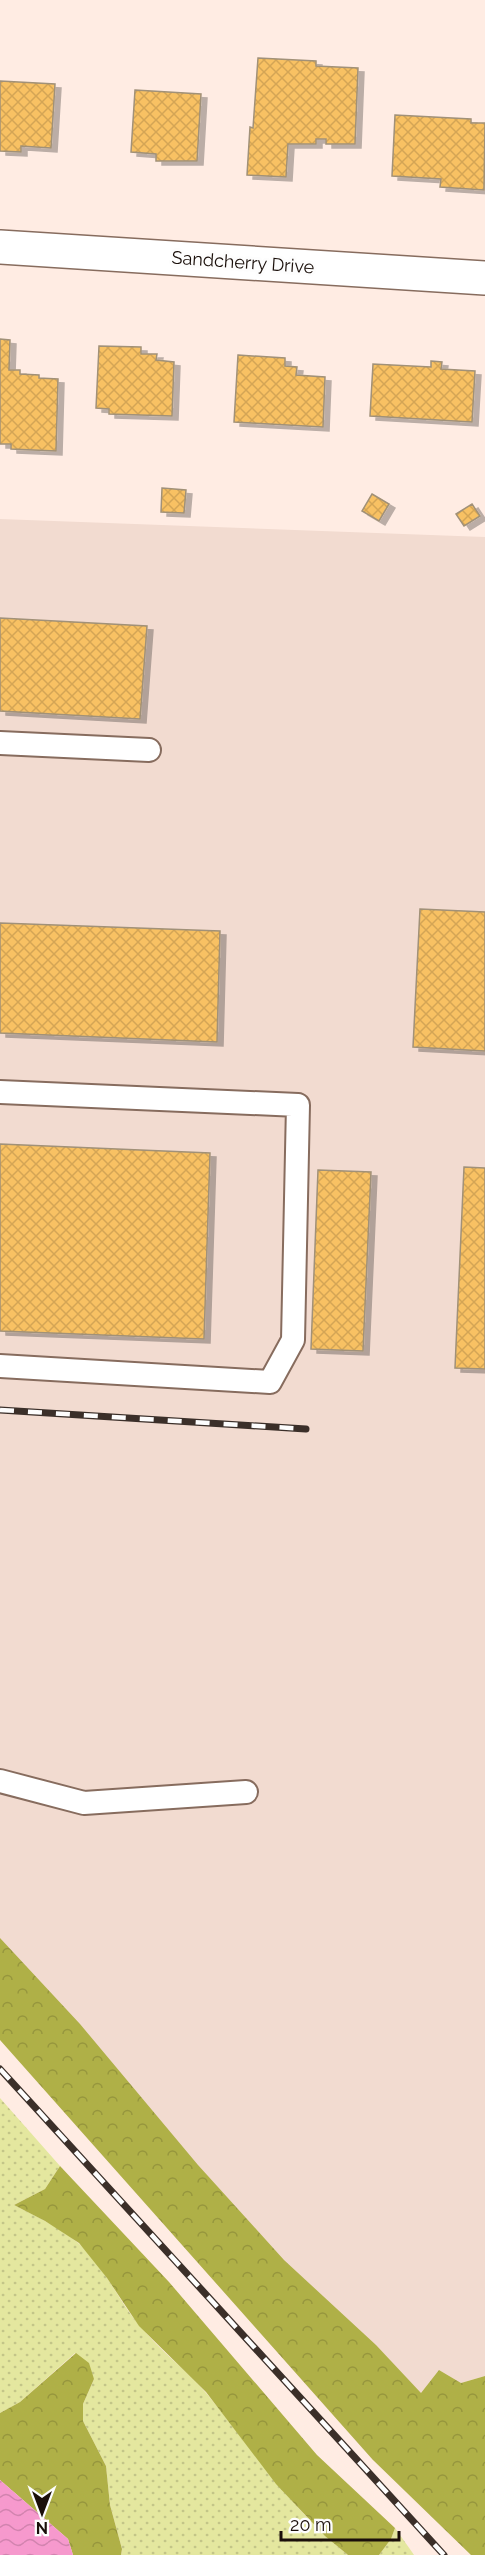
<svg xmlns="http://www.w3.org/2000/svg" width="485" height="2555" viewBox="0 0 485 2555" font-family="Raleway,sans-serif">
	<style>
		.built { fill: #f2dbd0 }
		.grass { fill: url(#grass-dots) }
		.forest { fill: url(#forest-crowns) }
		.water { fill: url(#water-waves) }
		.building { fill: url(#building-cross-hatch); stroke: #a19178; stroke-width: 1.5; filter: url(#shadow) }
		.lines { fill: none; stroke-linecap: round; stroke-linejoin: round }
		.lane-casing { stroke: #876c5e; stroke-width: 26 }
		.street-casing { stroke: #876c5e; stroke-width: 36 }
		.lane { stroke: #fff; stroke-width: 22 }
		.street { stroke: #fff; stroke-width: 33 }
		.rail-casing { stroke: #3b2f29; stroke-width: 7 }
		.rail { stroke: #fdfdfd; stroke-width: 4.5; stroke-dasharray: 14; stroke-linecap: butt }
		.labels { text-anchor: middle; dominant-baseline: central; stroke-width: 6; stroke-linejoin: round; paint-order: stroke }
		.street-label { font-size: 18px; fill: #1a0f0a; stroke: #fdfdfd }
	</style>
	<defs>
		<pattern id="grass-dots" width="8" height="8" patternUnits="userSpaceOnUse" patternTransform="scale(1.5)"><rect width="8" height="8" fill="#e4e79f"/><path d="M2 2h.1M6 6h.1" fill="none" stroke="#c3c588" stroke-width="1.8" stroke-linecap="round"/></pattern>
		<pattern id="forest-crowns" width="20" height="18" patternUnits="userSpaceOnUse" patternTransform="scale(1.5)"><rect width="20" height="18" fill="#afb047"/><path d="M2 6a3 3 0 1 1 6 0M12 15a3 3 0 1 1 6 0" fill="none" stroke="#96963d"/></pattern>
		<pattern id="water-waves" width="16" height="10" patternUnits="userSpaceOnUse" patternTransform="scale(1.5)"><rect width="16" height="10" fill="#f699cd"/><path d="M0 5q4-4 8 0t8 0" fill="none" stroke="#d283af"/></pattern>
		<pattern id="building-cross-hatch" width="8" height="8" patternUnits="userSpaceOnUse" patternTransform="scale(1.5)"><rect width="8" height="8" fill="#f8c163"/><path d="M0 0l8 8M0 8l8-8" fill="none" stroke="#d4a555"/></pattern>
		<filter id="shadow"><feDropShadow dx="6" dy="4" stdDeviation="0" flood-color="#0004"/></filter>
	</defs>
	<rect width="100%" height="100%" fill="#ffece3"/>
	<path class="built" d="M0,519l485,18v1839l-24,7 -22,-13 -66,90 -373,-421z"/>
	<g class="grass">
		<path d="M0,2098l60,68 -15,23 -31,16c22,11 44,22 63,37 26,21 41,59 63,84 20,25 47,44 67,68 46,56 84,116 141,161h-227l1,-6 -12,-44 -4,-39 -23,-45v-17l11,-25 -19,-26 -55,49 -20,11z"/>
		<path d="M395,2528l17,24 2,3h-35l12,-16z"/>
	</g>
	<g class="forest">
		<path d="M0,1938l80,86 118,141 86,95 92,85 45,48 18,-23 22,13 24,-7v179h-14l-98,-95 -373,-420z"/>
		<path d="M60,2166l109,116 148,173 78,73 -4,11 -12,16h-31l-23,-19 -49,-52 -70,-92 -67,-66 -32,-48 -28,-35 -34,-22 -31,-16 31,-16z"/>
		<path d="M76,2353l13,10 5,16 -11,25v17l23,45 4,39 12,44 -1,6h-48l-5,-16 -68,-59v-67l20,-11z"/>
	</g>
	<path class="water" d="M0,2480l68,59 5,16h-73z"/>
	<g class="building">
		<path d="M258,58l58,3v5l42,2 -3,76h-29v-5h-10v5h-28l-2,33 -39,-2 3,-48 3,1z"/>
		<path d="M0,81l55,3 -4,64 -30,-2v6l-21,-1z"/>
		<path d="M135,90l66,4 -4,67h-41v-7l-25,-2z"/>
		<path d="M395,115l76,4v4h14l-1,67 -44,-3 1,-8 -49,-3z"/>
		<path d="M0,339l10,1 -1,30h11v4l19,1v3l19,1 -2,72 -45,-2v-5h-11z"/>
		<path d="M99,346l42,1v7h16l-1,6 18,2 -2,54 -63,-2v-5l-13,-1z"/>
		<path d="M238,355l47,3v8l12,1 -1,8 29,2 -2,50 -89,-5z"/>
		<path d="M431,361l11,1 -1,7 34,2 -3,51 -102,-6 3,-52 58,3z"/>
		<path d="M162,488l24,2 -2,23 -23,-1z"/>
		<path d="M372,494l17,10 -10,17 -17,-10z"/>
		<path d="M472,504l8,12 -16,10 -8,-12z"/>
		<path d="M0,618l147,8 -7,93 -140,-8z"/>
		<path d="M420,909l65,3v139l-72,-4z"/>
		<path d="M0,923l220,8 -3,111 -217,-9z"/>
		<path d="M0,1144l210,9 -6,186 -204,-8z"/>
		<path d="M464,1167l21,1v201l-30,-1z"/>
		<path d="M318,1170l53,2 -8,179 -52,-2z"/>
	</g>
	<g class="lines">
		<defs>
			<g id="lane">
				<path d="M0,743l149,7"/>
				<path d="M0,1092l298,13 -5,235 -23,42 -270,-16"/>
				<path d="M0,1781l84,22 162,-11"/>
			</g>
			<path id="street" d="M0,247l485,31"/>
		</defs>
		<use href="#lane" class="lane-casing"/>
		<use href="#street" class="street-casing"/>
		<use href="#lane" class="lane"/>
		<use href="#street" class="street"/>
		<defs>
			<g id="rail">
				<path d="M0,1410l306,19"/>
				<path d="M0,2069l444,486"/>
			</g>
		</defs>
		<use href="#rail" class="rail-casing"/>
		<use href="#rail" class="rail"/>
	</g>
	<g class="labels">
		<g class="street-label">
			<text transform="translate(243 262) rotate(4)">Sandcherry Drive</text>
		</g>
	</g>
	<g transform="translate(42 2513) rotate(180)" stroke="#fdfdfd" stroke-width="4.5" paint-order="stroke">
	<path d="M0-4.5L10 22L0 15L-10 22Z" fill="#1a0f0a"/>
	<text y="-9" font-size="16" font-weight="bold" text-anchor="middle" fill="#1a0f0a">N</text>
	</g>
	<path d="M281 2531v9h118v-9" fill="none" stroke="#1a0f0a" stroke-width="3"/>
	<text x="290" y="2531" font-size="18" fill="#1a0f0a" stroke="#fdfdfd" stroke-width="4.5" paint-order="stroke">20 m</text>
</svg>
